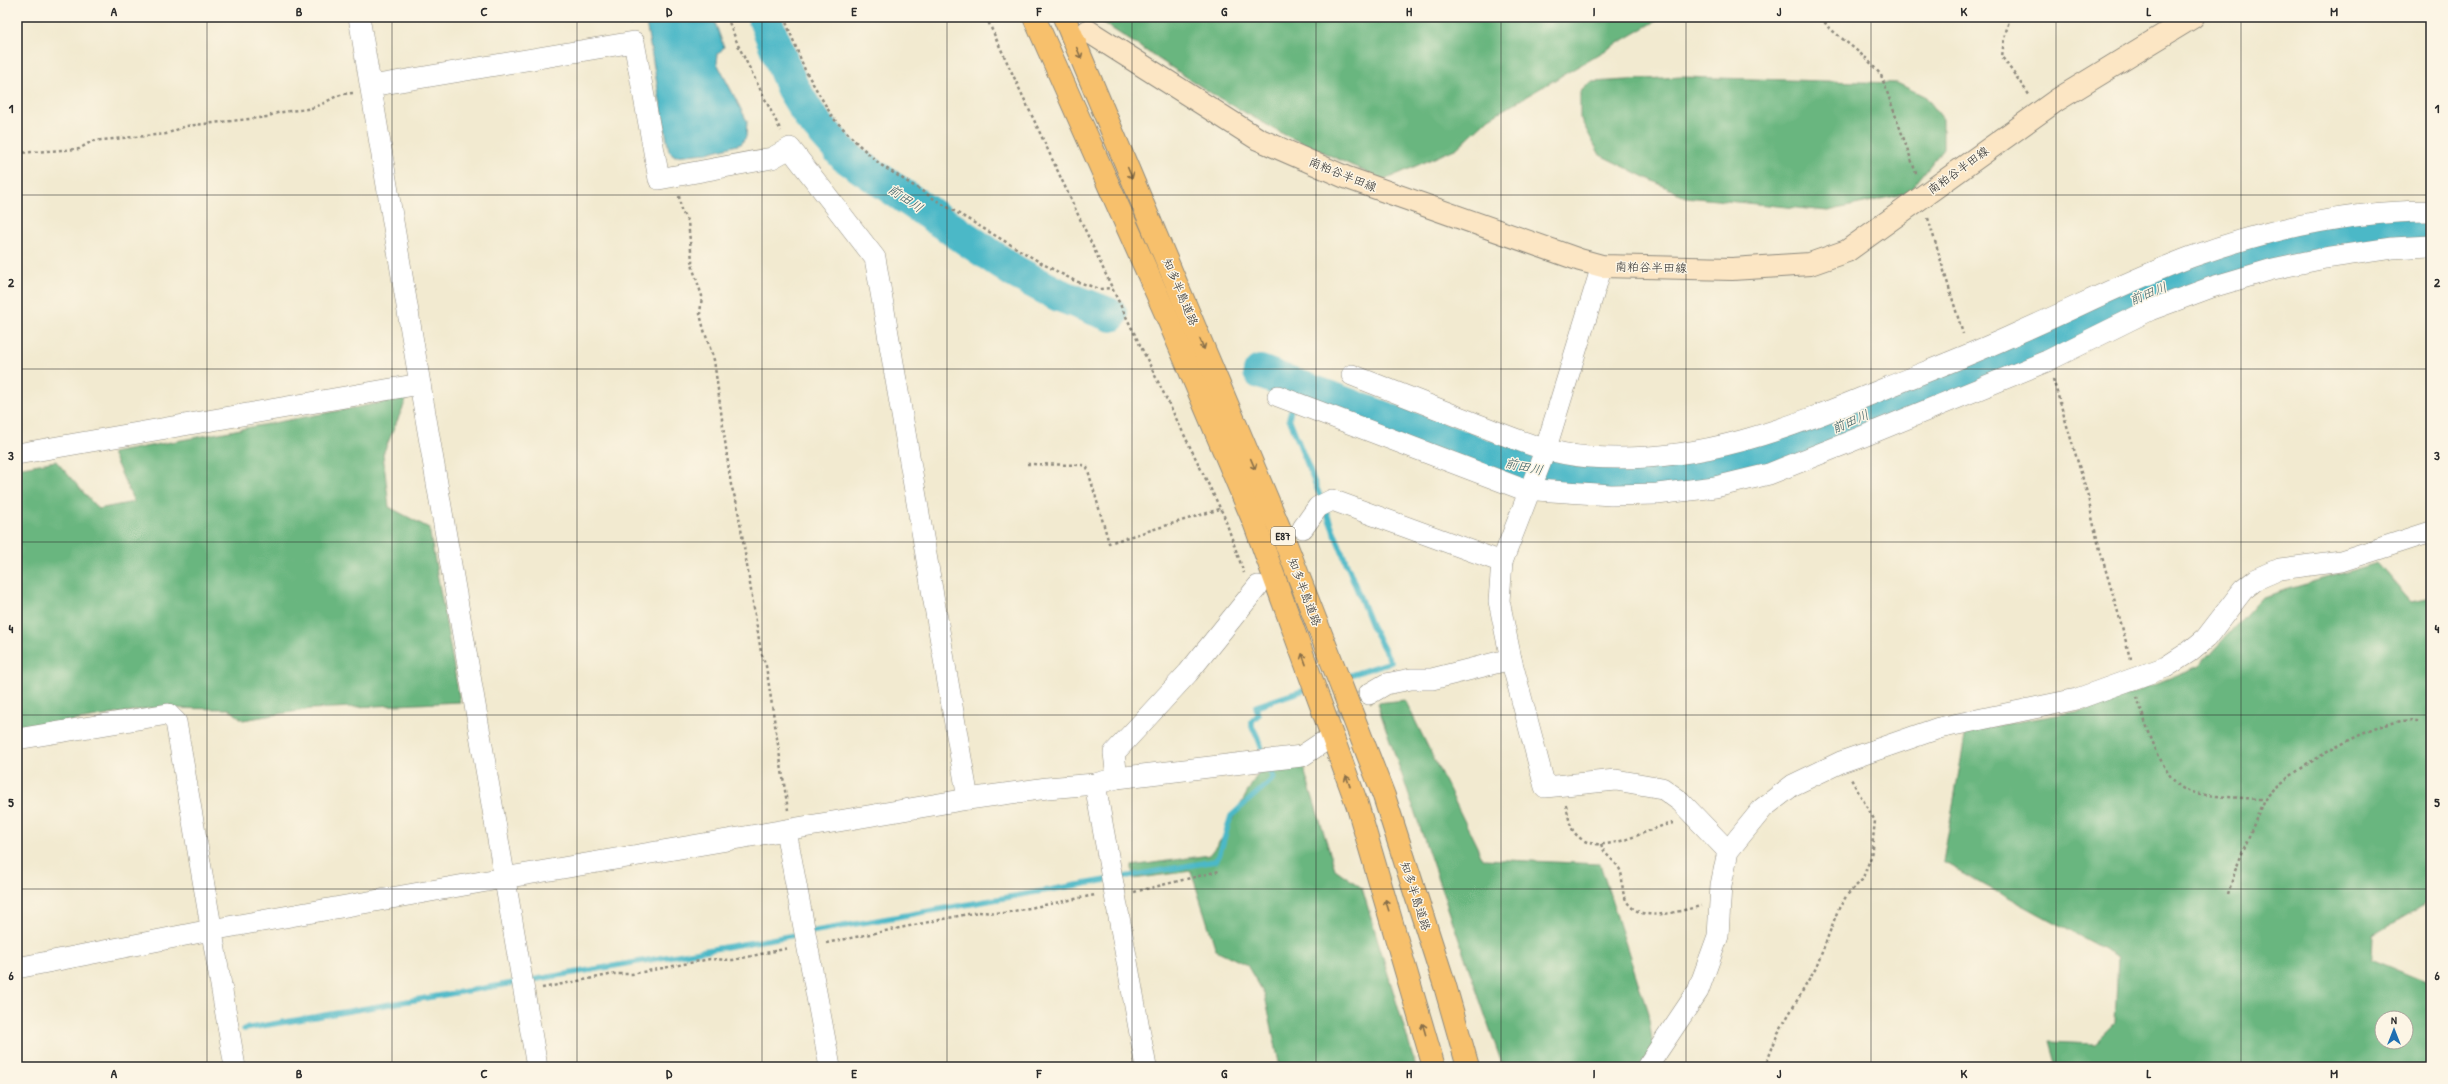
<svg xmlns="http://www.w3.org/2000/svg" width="2448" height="1084" viewBox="0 0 2448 1084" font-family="'Patrick Hand','Klee One',sans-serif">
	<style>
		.forest { fill: #69b67f; stroke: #4a7055; fill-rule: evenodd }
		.water { fill: #4cb8c7; stroke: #3c7279 }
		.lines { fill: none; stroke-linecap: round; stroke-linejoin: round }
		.stream { stroke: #4cb8c7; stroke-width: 5.5 }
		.river { stroke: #4cb8c7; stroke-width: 34 }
		.street-tunnel { stroke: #cac4af; stroke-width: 21; stroke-dasharray: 21 10; stroke-linecap: butt }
		.street-casing { stroke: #8e8a7e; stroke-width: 22 }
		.secondary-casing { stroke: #8e8a7e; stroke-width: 24 }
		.highway-casing { stroke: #8e8a7e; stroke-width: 24 }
		.path { stroke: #8e8a7e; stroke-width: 2.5; stroke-dasharray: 3 3; stroke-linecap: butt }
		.street { stroke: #fff; stroke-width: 21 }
		.secondary { stroke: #fce6c4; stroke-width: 22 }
		.highway { stroke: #f7c06c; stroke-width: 22 }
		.oneway { stroke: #876e48 }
		.grid { fill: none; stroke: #2b2b2b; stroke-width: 1; stroke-opacity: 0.55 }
		.labels { text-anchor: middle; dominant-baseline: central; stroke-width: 3; stroke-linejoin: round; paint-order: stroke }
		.shield { fill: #fcf5e5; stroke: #6a6863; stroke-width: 1 }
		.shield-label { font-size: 11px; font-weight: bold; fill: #2b2b2b }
		.street-label { font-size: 12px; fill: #2b2b2b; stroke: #fcf5e5 }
		.water-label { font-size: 13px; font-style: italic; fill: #375c62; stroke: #fcf5e5 }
		.neatline { fill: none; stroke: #2b2b2b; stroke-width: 1.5 }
		.grid-label { font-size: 13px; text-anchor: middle; font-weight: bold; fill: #2b2b2b }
	</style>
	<rect width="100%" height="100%" fill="#fcf5e5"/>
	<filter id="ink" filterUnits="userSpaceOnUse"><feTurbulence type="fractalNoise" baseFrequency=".025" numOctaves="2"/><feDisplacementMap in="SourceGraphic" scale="8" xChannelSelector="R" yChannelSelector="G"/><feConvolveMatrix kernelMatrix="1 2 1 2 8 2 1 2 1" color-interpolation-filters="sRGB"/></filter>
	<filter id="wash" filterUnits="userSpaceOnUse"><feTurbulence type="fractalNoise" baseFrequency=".012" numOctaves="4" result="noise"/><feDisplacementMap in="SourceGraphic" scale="16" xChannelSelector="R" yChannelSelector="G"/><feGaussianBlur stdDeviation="0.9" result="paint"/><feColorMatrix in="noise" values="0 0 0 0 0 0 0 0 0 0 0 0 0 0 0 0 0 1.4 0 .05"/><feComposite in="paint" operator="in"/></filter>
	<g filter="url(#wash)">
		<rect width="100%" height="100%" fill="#f2ead0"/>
		<g class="forest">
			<path d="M1094,17h569l-174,101 -32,30 -73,32 -99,-45 -71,-40z"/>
			<path d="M1681,77l216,6 29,14 17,22v30l-35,44 -80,18 -142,-14 -86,-42 -20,-37v-26l11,-10z"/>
			<path d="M407,398l-24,56 6,53 40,21 31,174 -149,7 -68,11 -14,-11 -77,-1 -135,22v-262l39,-7 42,48 36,-7 -22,-49z"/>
			<path d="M2377,563l34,39 20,-4v303l-58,34 -1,24 59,24v73l-8,11h-367l-7,-25 45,2 21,-21 3,-66 -175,-95 23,-131 130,-23 103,-42 63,-69zM2382,1018h24v24h-24z"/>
			<path d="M1405,700l78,159 117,5 48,149 8,54h-153l-126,-364z"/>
			<path d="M1302,763l33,106 27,19 54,179h-136l-15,-71 -18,-31 -31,-15 -25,-79 -58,8 -1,-13 77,-11 14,-18 36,-66z"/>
		</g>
		<path class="water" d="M645,17h68l11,30 -6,7 -1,9 30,58 -1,16 -5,7 -34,9 -32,3 -6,-5z"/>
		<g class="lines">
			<g class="stream">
				<path d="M1291,410l-2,8 33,83"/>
				<path d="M1325,509l46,116 20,37 -47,15"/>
				<path d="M1265,757c-5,-11 -6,-21 -13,-30v-6l6,-6 -2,-9 55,-18"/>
				<path d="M810,932l405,-71 4,-5 12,-40 43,-38 -6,-13"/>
				<path d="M244,1029l557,-95"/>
			</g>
			<g class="river">
				<path d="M764,17l28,70 19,31 34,38 170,116 44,23 52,20"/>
				<path d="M1260,372l236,88 50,12 60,4 96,-6 48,-11 46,-15 263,-109 62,-31 77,-31 47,-15 67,-16 59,-10 60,-4"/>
			</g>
		</g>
	</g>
	<g filter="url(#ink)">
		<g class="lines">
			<path class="street-tunnel" d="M1320,744l49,-50"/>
			<defs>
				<g id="street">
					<path d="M359,17l61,367 117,683"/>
					<path d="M371,86l263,-44 25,137 113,-21 18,-10 85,110 93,541"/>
					<path d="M1602,266l-57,185 -43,111 -3,39 12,58 34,128 71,-7 46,8 18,13 48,50"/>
					<path d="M1352,375c41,16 81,32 122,48 38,15 74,31 115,34 108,8 199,-28 297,-69 44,-18 89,-35 132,-55 57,-25 114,-54 173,-76 75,-27 159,-46 240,-46"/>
					<path d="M1278,396l244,93 89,6 46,-1 58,-7 54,-13 73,-29 205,-84 103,-51 62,-23 61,-18 52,-11 67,-10 39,-2"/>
					<path d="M17,454l403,-70"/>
					<path d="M1303,528l15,-21 14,-7 170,62"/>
					<path d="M1369,694l17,-10 25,-5h21l79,-20"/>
					<path d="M17,739l151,-25 8,8 59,345"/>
					<path d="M1117,778l-3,-25 74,-80 70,-87"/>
					<path d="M1095,784l51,283"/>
					<path d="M786,831l44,236"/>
					<path d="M17,968l194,-38 293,-52 464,-79 79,-11 48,-4 22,-6 185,-22 18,-12"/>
					<path d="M1647,1067l51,-76 20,-55 3,-51 7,-34 35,-43 30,-23 48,-23 98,-34 138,-29 89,-32 23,-15 17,-14 37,-48 14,-11 23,-10 61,-8 90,-29"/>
				</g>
				<path id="secondary" d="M1088,31l170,108 87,38 235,83 22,6 130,3 78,-5 37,-13 210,-151 136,-83"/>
				<g id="highway">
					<path d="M1034,17l131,295 89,210 103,282 77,263"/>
					<path d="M1064,17l220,522 100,257 61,190 23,81"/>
				</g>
			</defs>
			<use href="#street" class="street-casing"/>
			<use href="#secondary" class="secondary-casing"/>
			<use href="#highway" class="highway-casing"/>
			<g class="path">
				<path d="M630,17l1,7"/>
				<path d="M727,17l11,28 43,86"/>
				<path d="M784,17l21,53 28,48 26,27 22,20 58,37 104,62 32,17 25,8 12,-1"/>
				<path d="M986,17l128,275 110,224 20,57"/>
				<path d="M1821,17l7,10 39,32 14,16 36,101"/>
				<path d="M2010,17l-6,22 -2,18 28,39"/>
				<path d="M17,153l62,-4 13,-8 74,-7 20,-8 81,-9c15,-8 32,-5 48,-10 16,-6 19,-13 38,-14"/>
				<path d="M679,196l2,14 7,12 5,47 9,27 -2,18 4,16 10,30 17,125 6,19 24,148 5,14 22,144"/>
				<path d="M1928,218l35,116"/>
				<path d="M2053,379l35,117c9,55 30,108 42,163"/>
				<path d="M1027,464l55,1 5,2 22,76 111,-34"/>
				<path d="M2137,697c8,24 25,83 49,93 16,7 52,7 70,9h9c19,-26 125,-90 155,-77"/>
				<path d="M1566,805c2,8 3,20 8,27 24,31 74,-6 100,-9"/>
				<path d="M1601,844c3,11 12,15 18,24 5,9 2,18 5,27 10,32 54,16 77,11"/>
				<path d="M1134,892l85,-21"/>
				<path d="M2228,894l7,-23 29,-72"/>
				<path d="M826,943l152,-31 26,1 91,-18"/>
				<path d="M542,988l72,-14h18l78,-15 23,1 56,-12"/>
				<path d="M1765,1067l13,-34 38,-65 22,-58 9,-15 15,-15 9,-23 4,-36 -24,-42"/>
			</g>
			<use href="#street" class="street"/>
			<use href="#secondary" class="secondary"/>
			<use href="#highway" class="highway"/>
		</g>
		<defs><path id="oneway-shaft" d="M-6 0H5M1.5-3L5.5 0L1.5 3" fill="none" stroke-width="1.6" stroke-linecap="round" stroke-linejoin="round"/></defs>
		<g class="oneway">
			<use href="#oneway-shaft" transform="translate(1079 53) rotate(67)"/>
			<use href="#oneway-shaft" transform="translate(1130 173) rotate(67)"/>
			<use href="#oneway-shaft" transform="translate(1202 344) rotate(67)"/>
			<use href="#oneway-shaft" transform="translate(1253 464) rotate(67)"/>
			<use href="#oneway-shaft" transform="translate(1304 659) rotate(-110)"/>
			<use href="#oneway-shaft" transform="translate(1348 781) rotate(-110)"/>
			<use href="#oneway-shaft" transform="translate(1387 905) rotate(-107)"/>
			<use href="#oneway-shaft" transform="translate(1424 1029) rotate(-106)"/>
		</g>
	</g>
	<path class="grid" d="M207,17v1050M392,17v1050M577,17v1050M762,17v1050M947,17v1050M1132,17v1050M1316,17v1050M1501,17v1050M1686,17v1050M1871,17v1050M2056,17v1050M2241,17v1050M17,195h2414M17,369h2414M17,542h2414M17,715h2414M17,889h2414"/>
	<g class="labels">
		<rect class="shield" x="1271" y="527" width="24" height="18" rx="3"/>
		<g class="shield-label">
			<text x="1283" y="536">E87</text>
		</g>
		<g class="street-label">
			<text transform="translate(1958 170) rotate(-36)">南粕谷半田線</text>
			<text transform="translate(1343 174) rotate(22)">南粕谷半田線</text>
			<text transform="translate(1651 267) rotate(1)">南粕谷半田線</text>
			<text transform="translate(1181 292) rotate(67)">知多半島道路</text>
			<text transform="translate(1305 592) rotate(69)">知多半島道路</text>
			<text transform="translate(1416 896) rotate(72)">知多半島道路</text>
		</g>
		<g class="water-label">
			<text transform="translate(906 198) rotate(34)">前田川</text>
			<text transform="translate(2148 293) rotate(-22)">前田川</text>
			<text transform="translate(1850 421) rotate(-23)">前田川</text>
			<text transform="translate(1524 466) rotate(12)">前田川</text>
		</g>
	</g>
	<rect width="2448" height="1084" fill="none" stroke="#fcf5e5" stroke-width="44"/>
	<g transform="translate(2394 1030)"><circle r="19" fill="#fcf5e5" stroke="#a8a49b"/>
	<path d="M0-3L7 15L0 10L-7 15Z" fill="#1f6fb2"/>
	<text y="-6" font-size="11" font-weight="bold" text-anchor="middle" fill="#2b2b2b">N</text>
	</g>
	<rect x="22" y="22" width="2404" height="1040" class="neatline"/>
	<g class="grid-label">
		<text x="114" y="16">A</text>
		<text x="299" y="16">B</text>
		<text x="484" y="16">C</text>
		<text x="669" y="16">D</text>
		<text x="854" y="16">E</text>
		<text x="1039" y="16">F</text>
		<text x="1224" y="16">G</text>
		<text x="1409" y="16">H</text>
		<text x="1594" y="16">I</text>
		<text x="1779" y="16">J</text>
		<text x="1964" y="16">K</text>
		<text x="2149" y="16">L</text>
		<text x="2334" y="16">M</text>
		<text x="11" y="113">1</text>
		<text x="2437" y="113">1</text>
		<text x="11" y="287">2</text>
		<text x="2437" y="287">2</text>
		<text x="11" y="460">3</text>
		<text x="2437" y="460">3</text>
		<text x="11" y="633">4</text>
		<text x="2437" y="633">4</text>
		<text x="11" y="807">5</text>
		<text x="2437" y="807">5</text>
		<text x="11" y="980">6</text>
		<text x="2437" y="980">6</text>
		<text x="114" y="1078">A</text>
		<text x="299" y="1078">B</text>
		<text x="484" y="1078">C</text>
		<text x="669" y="1078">D</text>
		<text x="854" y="1078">E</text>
		<text x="1039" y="1078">F</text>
		<text x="1224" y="1078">G</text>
		<text x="1409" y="1078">H</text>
		<text x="1594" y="1078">I</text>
		<text x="1779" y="1078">J</text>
		<text x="1964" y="1078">K</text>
		<text x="2149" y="1078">L</text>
		<text x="2334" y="1078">M</text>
	</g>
</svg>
